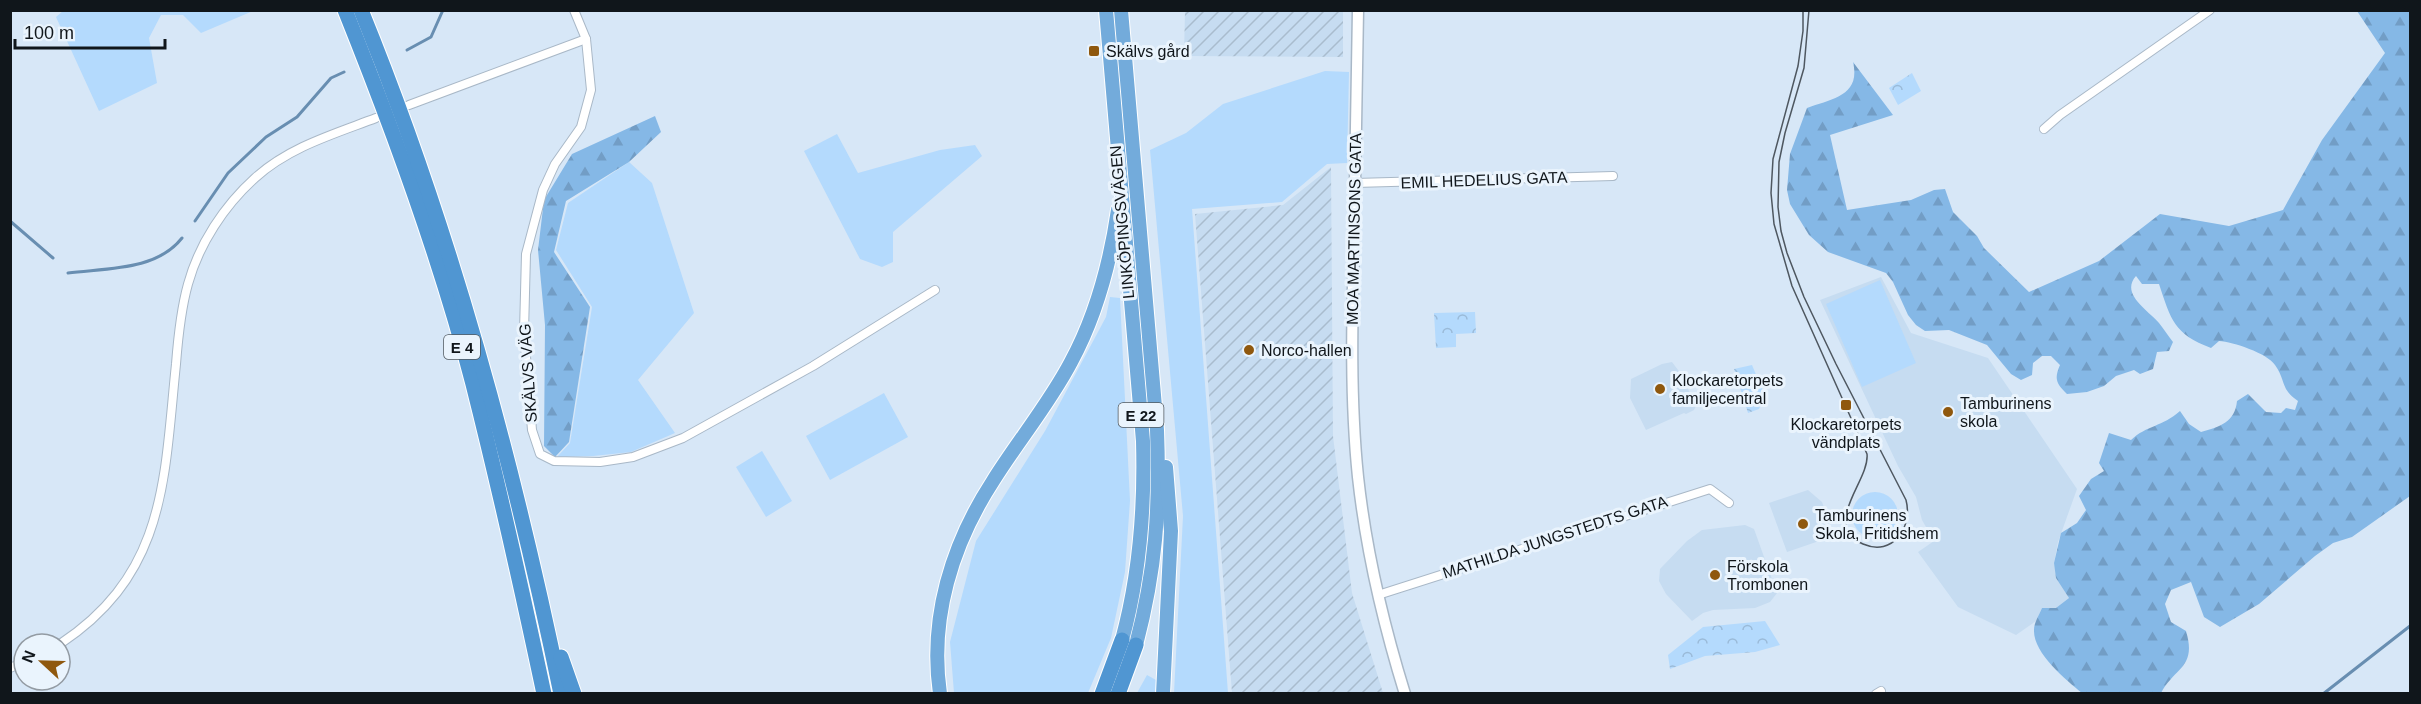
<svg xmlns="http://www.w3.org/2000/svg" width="2421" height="704" viewBox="0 0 2421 704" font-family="Helvetica,sans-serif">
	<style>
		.built { fill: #c6dcf1 }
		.industrial { fill: url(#industrial-furrows) }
		.green { fill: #b4dafd }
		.forest { fill: url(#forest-firs) }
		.park { fill: url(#park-crowns) }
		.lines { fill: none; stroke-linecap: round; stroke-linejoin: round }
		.stream { stroke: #688eb1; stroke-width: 3 }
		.minor-casing { stroke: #a9b8c7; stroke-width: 10 }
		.tertiary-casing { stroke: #a9b8c7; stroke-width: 13 }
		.trunk-casing { stroke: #fff; stroke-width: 16 }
		.motorway-casing { stroke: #fff; stroke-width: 17 }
		.minor { stroke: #fff; stroke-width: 8 }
		.tertiary { stroke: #fff; stroke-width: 10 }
		.trunk { stroke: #73abdb; stroke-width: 14 }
		.motorway { stroke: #5096d2; stroke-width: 15 }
		.tram { stroke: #4e5760; stroke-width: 1.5 }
		.poi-dot { fill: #8f580e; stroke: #eaf4fd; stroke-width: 2 }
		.labels { text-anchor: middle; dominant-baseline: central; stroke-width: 6; stroke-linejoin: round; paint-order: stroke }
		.shield { fill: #eaf4fd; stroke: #51595f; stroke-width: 1.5 }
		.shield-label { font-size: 15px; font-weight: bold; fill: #10161b }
		.poi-label { font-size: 16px; fill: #10161b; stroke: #eaf4fd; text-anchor: start }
		.street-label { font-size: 16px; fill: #10161b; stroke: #eaf4fd }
	</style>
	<defs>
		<pattern id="industrial-furrows" width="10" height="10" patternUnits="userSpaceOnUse" patternTransform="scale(1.5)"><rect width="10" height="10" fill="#c6dcf1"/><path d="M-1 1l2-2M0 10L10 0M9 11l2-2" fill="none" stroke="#a9bcce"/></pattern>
		<pattern id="forest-firs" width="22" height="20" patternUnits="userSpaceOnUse" patternTransform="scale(1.5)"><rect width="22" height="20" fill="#85b8e6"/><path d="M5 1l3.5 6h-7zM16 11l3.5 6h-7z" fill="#729dc5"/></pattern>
		<pattern id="park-crowns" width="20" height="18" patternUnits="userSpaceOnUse" patternTransform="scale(1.5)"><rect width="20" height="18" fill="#b4dafd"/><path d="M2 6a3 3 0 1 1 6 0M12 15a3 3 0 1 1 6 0" fill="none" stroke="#9abad8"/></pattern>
	</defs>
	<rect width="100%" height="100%" fill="#d7e7f7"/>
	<g class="built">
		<path d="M1881,277l30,56 77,25 89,131 -19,53 -4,21 15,35 -14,11 -13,-1 -6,13 -20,14 -58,-28 -40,-55 16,-11 -12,-21 -6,-23 -18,-31 -78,-166z"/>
		<path d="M1672,362l9,12 15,32 -2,4 -8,4 -2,-1 -38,17 -16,-32 1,-19 31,-15z"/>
		<path d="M1808,490l14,12 9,25 -2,8 -4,4 -38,13 -18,-49z"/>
		<path d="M1745,525l9,4 23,64 -7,9 -15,6 -42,2 -10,3 -11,8 -26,-27 -7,-13 1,-12 27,-28 15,-11z"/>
	</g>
	<g class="industrial">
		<path d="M1185,11h158v46l-159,-1z"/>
		<path d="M1331,167l2,269 19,157 31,100h-151l-37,-479 88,-9z"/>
	</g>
	<g class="green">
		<path d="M63,11v-1l190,1 -52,22 -18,-18h-22l-12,23 8,45 -58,28 -43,-94z"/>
		<path d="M1325,71l24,1 -2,91 -20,1 -45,38 -90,7 36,484h-54l9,-177 -33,-366 36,-17 37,-29z"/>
		<path d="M837,134l21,39 82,-23 35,-5 7,11 -89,76v30l-11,5 -22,-8 -56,-108z"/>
		<path d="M629,162l23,21 42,130 -56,67 37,53 -44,19 -38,4 -36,1 13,-14 22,-136 -36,-57 12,-47z"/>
		<path d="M1880,280l36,83 -54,24 -36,-83z"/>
		<path d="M1110,297l10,1 10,203 -5,71 -14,66 -23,55h-134l-4,-51 26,-101 69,-110 61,-114z"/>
		<path d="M884,393l24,44 -78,43 -24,-44z"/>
		<path d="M762,451l30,50 -26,16 -30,-50z"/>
		<circle cx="1875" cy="515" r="23"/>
		<path d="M1147,675l9,5v13h-19z"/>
	</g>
	<g class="forest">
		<path d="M2357,11h53v485l-58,41 -19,6 -18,13 -56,48 -39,23 -16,-10 -13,-35 -20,8 -6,14 6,18 15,9c11,37 -11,36 -25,62h-79c-16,-13 -49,-40 -48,-63 0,-7 5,-15 8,-22h14l13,-10 -13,-20 -2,-15 7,-30 16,-10 9,-13 -7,-14 12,-17 13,-8 -5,-8 10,-30 22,7c16,-15 31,-13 49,-29l9,13 12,8c19,-5 34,-10 36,-31l11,-7 18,18 15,1 5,-5 9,2 3,-9c-18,-12 -12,-21 -23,-36 -8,-12 -42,-23 -56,-24l-8,7c-37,-14 -40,-28 -52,-64h-17l-6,-8c-16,18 12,34 23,47 5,6 9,13 14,19l-4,9 -12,1 -4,17 -13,5 -6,-4 -18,6 -12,10 -17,6 -20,2c-11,-11 -13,-15 -7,-29l-9,-9h-9l-9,7 -1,12 -11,5 -10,-6 -24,-29 -38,-15 -24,1 -9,-6 -8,-10 -15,-33 -7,-9 -58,-21 -19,-17 -19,-31 -3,-14 3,-36 17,-46c25,-9 54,-12 46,-46l40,53 -63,20 17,75 64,-10 23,-10 11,-1 8,23 24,24 7,12 45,44 70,-31 61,-47 69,12 54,-16 39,-70 63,-87z"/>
		<path d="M655,116l6,16 -32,30 -63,39 -12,51 36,55 -21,135 -14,15 -11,-11 1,-121 -7,-75 6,-50 28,-46z"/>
	</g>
	<g class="park">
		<path d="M1912,73l9,18 -23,14 -9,-17z"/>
		<path d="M1475,312l1,21 -20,1v13l-20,1 -2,-35z"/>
		<path d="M1752,365l13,31 -6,13 -11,4 -14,-44z"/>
		<path d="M1765,621l15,24 -25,7 -50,4 -35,13 -2,-14 35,-28z"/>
	</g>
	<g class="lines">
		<g class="stream">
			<path d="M407,50l24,-13 12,-27"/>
			<path d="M10,221l43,37"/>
			<path d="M195,221l33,-48 38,-36 31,-20 34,-39 13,-6"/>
			<path d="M68,273c39,-5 88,-2 114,-35"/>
			<path d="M2323,694l87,-68"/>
		</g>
		<defs>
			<g id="minor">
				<path d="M574,10l12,29 5,51 -10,37 -26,37 -12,26 -17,64 -2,78 8,98 8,24 14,7 46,1 33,-5 50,-19 130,-72 122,-76"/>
				<path d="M409,105l177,-66"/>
				<path d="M2044,129l16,-14 150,-105"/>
				<path d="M1355,183l258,-7"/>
				<path d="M1378,595l332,-106 19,14"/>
				<path d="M60,644c107,-71 104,-165 116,-280 2,-26 5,-55 12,-80 11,-40 36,-78 67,-106 34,-31 79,-44 121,-60"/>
				<path d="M10,668l14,-6"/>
				<path d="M1876,694l5,-3"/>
			</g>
			<path id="tertiary" d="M1358,10c-1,78 -3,155 -4,232 -2,78 -4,157 4,235 8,73 25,146 47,217"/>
			<g id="trunk">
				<path d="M1106,10l37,431c2,69 -3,133 -21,199"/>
				<path d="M1121,10l36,420c3,79 -1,139 -21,215"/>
				<path d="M940,694c-11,-76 12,-150 53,-213 25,-40 56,-77 78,-119 26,-48 39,-98 47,-152"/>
				<path d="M1163,694l8,-163 -5,-64"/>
			</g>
			<g id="motorway">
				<path d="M345,10c49,122 95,247 128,374 26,103 49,206 71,310"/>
				<path d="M361,10c90,221 152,451 200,684"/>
				<path d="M561,657l13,37"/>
				<path d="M1102,694l20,-54"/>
				<path d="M1118,694l18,-49"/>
			</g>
		</defs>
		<use href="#minor" class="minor-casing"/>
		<use href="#tertiary" class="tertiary-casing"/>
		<use href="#trunk" class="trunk-casing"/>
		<use href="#motorway" class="motorway-casing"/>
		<use href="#minor" class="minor"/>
		<use href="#tertiary" class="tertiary"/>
		<use href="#trunk" class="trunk"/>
		<use href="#motorway" class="motorway"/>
		<path class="tram" d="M1803,10v21l-5,35 -25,93 -2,34 3,31 18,62 75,168c3,27 -47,71 -4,90 30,13 50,-17 43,-44l-70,-136 -32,-67 -17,-44 -6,-22 -3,-24 1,-45 6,-29 19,-65 5,-58"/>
	</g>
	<g class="poi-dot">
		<rect x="1088" y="45" width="12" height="12" rx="3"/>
		<circle cx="1249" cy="350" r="6"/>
		<circle cx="1660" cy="389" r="6"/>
		<rect x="1840" y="399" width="12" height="12" rx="3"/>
		<circle cx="1948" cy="412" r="6"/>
		<circle cx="1803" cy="524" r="6"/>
		<circle cx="1715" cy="575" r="6"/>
	</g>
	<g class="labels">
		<g class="shield">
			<rect x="444" y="335" width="36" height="24" rx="4.5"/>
			<rect x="1118.5" y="403" width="45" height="24" rx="4.5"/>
		</g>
		<g class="shield-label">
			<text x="462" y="347">E 4</text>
			<text x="1141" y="415">E 22</text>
		</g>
		<g class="poi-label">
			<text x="1106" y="51">Skälvs gård</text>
			<text x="1261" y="350">Norco-hallen</text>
			<text x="1672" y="380">Klockaretorpets<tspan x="1672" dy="18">familjecentral</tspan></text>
			<text x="1960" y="403">Tamburinens<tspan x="1960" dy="18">skola</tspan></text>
			<text x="1846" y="424" text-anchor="middle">Klockaretorpets<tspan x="1846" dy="18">vändplats</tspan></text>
			<text x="1815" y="515">Tamburinens<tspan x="1815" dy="18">Skola, Fritidshem</tspan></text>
			<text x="1727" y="566">Förskola<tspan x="1727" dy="18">Trombonen</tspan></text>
		</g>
		<g class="street-label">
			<text transform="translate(1484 180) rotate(-2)">EMIL HEDELIUS GATA</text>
			<text transform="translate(1122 222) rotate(-95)">LINKÖPINGSVÄGEN</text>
			<text transform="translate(1354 229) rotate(-89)">MOA MARTINSONS GATA</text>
			<text transform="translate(528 373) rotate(-94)">SKÄLVS VÄG</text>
			<text transform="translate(1555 537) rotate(-18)">MATHILDA JUNGSTEDTS GATA</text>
		</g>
	</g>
	<rect width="2421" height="704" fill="none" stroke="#10161b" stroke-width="24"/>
	<g transform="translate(42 662) rotate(292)"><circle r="28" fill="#eaf4fd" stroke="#939ba3" stroke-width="1.5"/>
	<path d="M0-4.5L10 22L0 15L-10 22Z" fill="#8f580e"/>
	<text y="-9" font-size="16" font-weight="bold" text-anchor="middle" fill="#10161b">N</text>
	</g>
	<path d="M15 39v9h150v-9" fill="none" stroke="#10161b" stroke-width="3"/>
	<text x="24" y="39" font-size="18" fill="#10161b" stroke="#eaf4fd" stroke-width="4.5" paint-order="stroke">100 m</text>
</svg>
